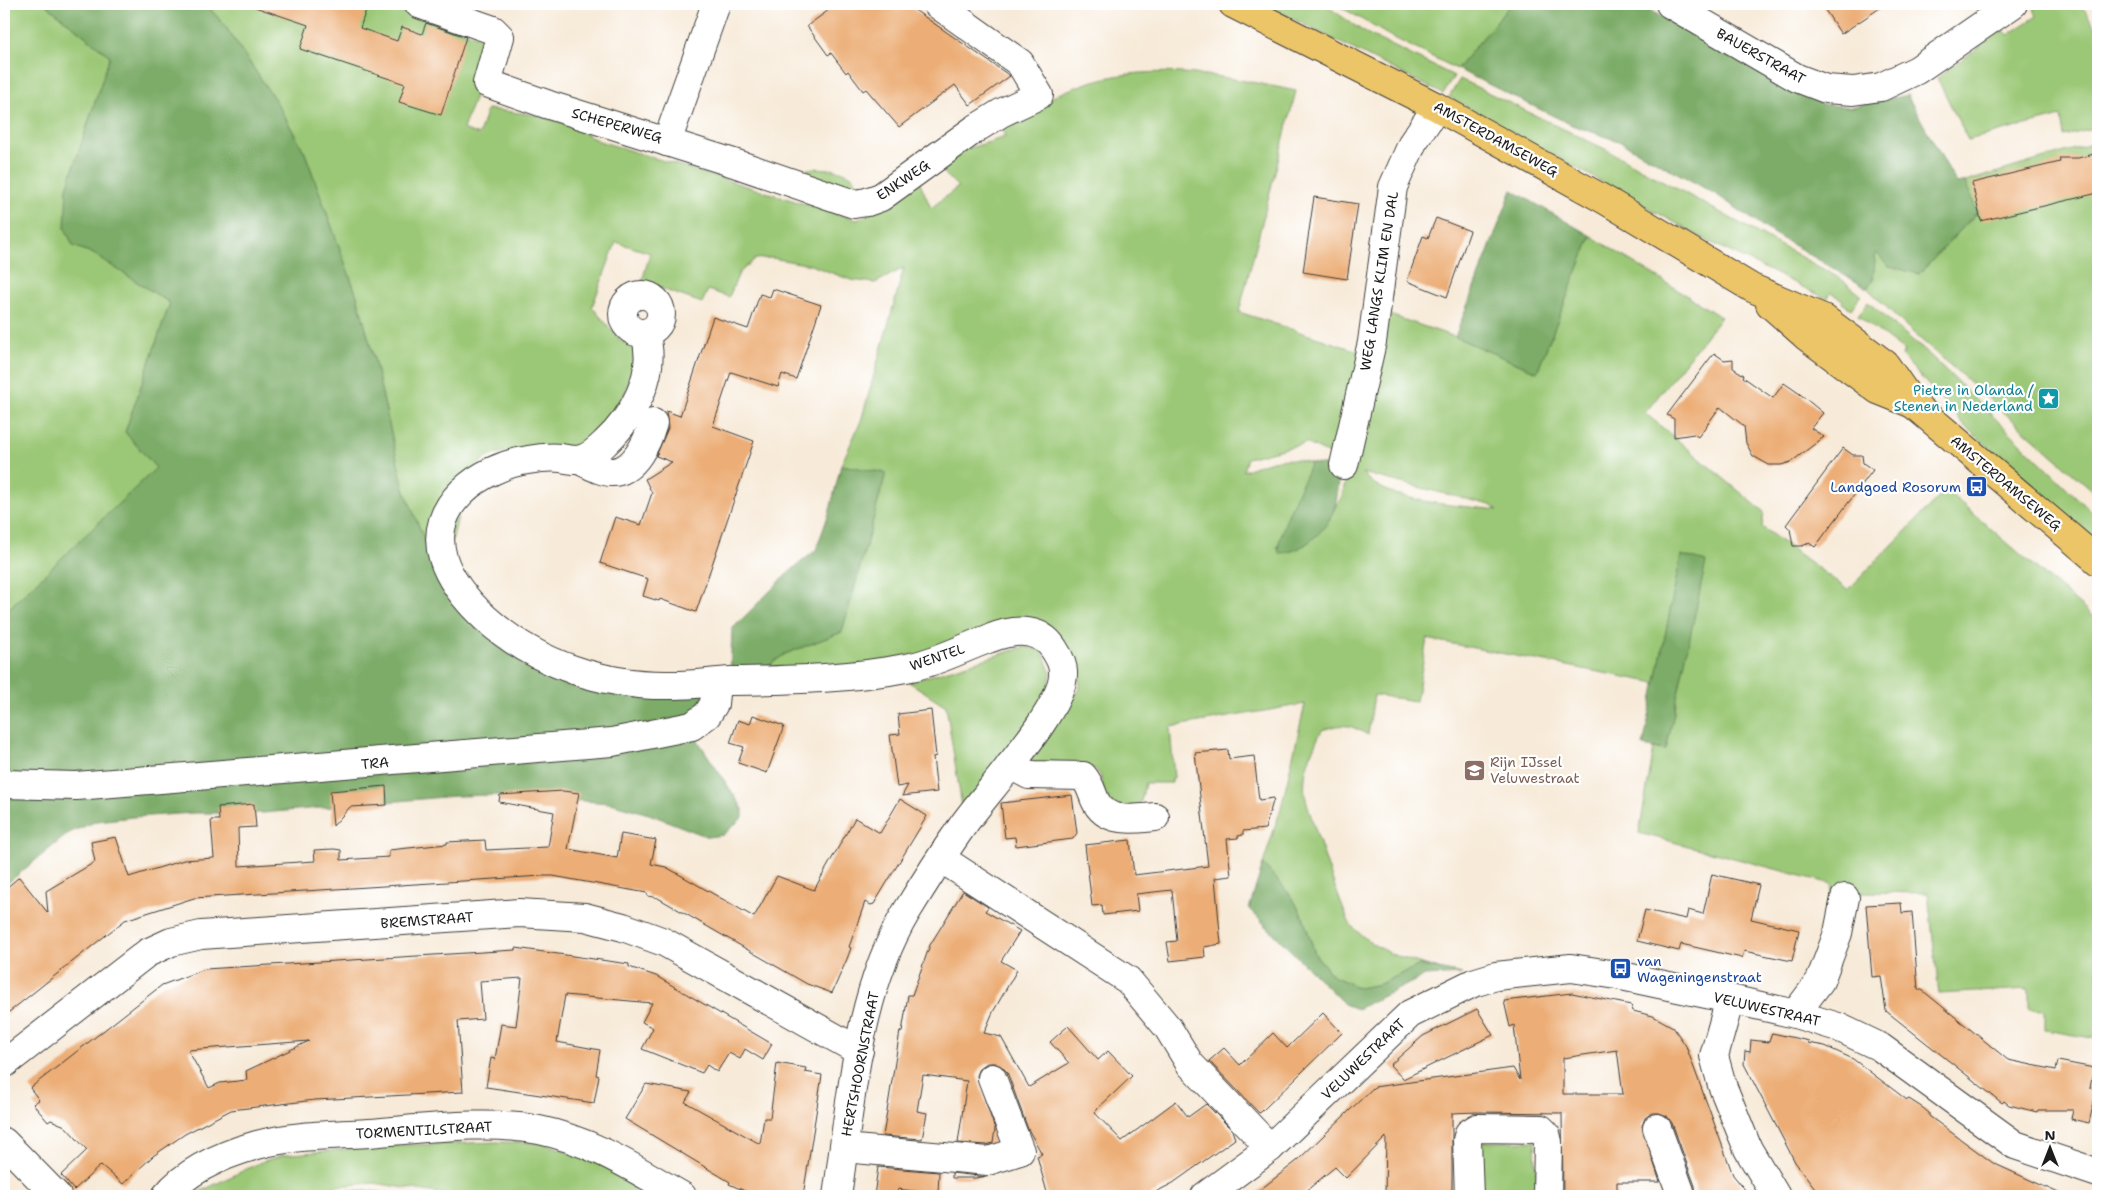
<svg xmlns="http://www.w3.org/2000/svg" width="2102" height="1200" viewBox="0 0 2102 1200" font-family="'Shantell Sans',sans-serif">
	<style>
		.green { fill: #9bc876; stroke: #5c7249; fill-rule: evenodd }
		.forest { fill: #7cac67; stroke: #4c6442 }
		.building { fill: #ecad76; fill-rule: evenodd }
		.lines { fill: none; stroke-linecap: round; stroke-linejoin: round }
		.minor-casing { stroke: #3d3b38; stroke-width: 30 }
		.major-casing { stroke: #3d3b38; stroke-width: 30 }
		.minor { stroke: #fff; stroke-width: 28 }
		.major { stroke: #edc569; stroke-width: 28 }
		.labels { text-anchor: middle; dominant-baseline: central; stroke-width: 4.5; stroke-linejoin: round; paint-order: stroke }
		.street-label { font-size: 14px; fill: #1c1c1c; stroke: #fff }
		.culture-label { font-size: 14px; fill: #0d838f; stroke: #fff; text-anchor: end }
		.transit-label { font-size: 14px; fill: #164399; stroke: #fff; text-anchor: end }
		.education-label { font-size: 14px; fill: #785e54; stroke: #fff; text-anchor: start }
	</style>
	<rect width="100%" height="100%" fill="#fff"/>
	<filter id="ink" filterUnits="userSpaceOnUse"><feTurbulence type="fractalNoise" baseFrequency=".02" numOctaves="2"/><feDisplacementMap in="SourceGraphic" scale="10" xChannelSelector="R" yChannelSelector="G"/><feConvolveMatrix kernelMatrix="1 2 1 2 8 2 1 2 1" color-interpolation-filters="sRGB"/></filter>
	<filter id="wash" filterUnits="userSpaceOnUse"><feTurbulence type="fractalNoise" baseFrequency=".0096" numOctaves="4" result="noise"/><feDisplacementMap in="SourceGraphic" scale="20" xChannelSelector="R" yChannelSelector="G"/><feGaussianBlur stdDeviation="1.12" result="paint"/><feColorMatrix in="noise" values="0 0 0 0 0 0 0 0 0 0 0 0 0 0 0 0 0 1.4 0 .05"/><feComposite in="paint" operator="in"/></filter>
	<g filter="url(#wash)">
		<rect width="100%" height="100%" fill="#f7ead8"/>
		<g class="green">
			<path d="M4,4h41l65,52 -43,132 6,58 19,7 78,50 -45,129 32,36 -153,145z"/>
			<path d="M206,4h187l81,31 19,12 -30,82 16,6 8,-26 49,6 32,9 31,17 258,79 25,-13 36,-29 13,30 27,-21 -22,-22 15,-11 54,-17 -5,-13c29,-15 58,-32 90,-42 66,-20 139,-5 206,9l-57,221 122,40 -23,106 -32,-15 -59,15 -4,13c27,-10 40,-16 68,-8l-34,85 28,-3 21,-22 16,-27 42,-183 71,24 82,35 54,-136 130,81 -76,96 119,99 -2,15 86,63 98,-100 152,131v418l-53,-9v-20l-16,-1v-20l-90,5 -11,-101 -65,-1 -7,10 -26,-4 2,-14 -193,-51 15,-85 12,2 39,-188 -24,-6 -25,127 -229,-44 -11,62 -42,-6 -6,40c-19,-11 -24,-12 -46,-5 -10,20 -20,41 -17,65 3,15 39,122 46,130 27,29 52,33 88,44l-19,-4 -40,19 -21,4 -26,-12 -18,-22 -12,-37 -11,-20 -29,-33 18,-56 24,-104 -135,23 4,51h-2v5h-27l-4,19 -6,4 -20,1 -11,-13 -4,-20 -7,-6 -62,-5v-4l49,-70 -1,-17 -5,-14 -13,-20 -181,26 -126,12 31,-22 57,-22 44,-159 -45,-8 20,-44 43,-153 -29,15 -24,-3 -40,-15 -39,-7 -17,1 -16,14 -10,24 -21,-7 -6,13 -60,-21 8,-29 -34,-11 -24,65 30,35h13c-2,39 -10,59 -37,89 -7,7 -14,16 -24,18 -26,4 -56,-4 -80,6 -10,3 -18,11 -25,17l-25,102 -20,-35 -20,-50 -30,-130 -17,-63 -52,-143 -28,-50 -52,-77zM1362,473l128,32 8,5c-38,-5 -111,-6 -136,-37z"/>
			<path d="M1263,4h61l40,28 90,44 -11,18z"/>
			<path d="M1336,4h175l-54,65 -69,-34z"/>
			<path d="M2042,4h39l17,28v96l-34,8 -3,-20 -93,24 -31,-62 66,-49 5,6 29,-19 -3,-7z"/>
			<path d="M1460,79l145,70 236,130 20,16 -10,14 -9,-6 1,-3 -12,-7 -4,6 -119,-58 -259,-144z"/>
			<path d="M2098,142v353l-189,-166 -42,-41 6,-9 2,-28 44,23 58,-61 -12,-31z"/>
			<path d="M814,168c14,1 46,1 43,22l-3,1 -56,-20z"/>
			<path d="M1868,302l65,56 165,160v24l-129,-112 -67,-74 2,-5 -46,-35z"/>
			<path d="M1024,647l18,3 9,24 -4,22 -84,117 -17,-107 -37,-24z"/>
			<path d="M1535,1141l2,54 -58,1v-54z"/>
			<path d="M498,1142l44,1 47,15 70,38h-202l-83,-13 -38,3 -22,10h-123l70,-34 22,-7 97,-9z"/>
			<path d="M347,1190h15l48,6h-80z"/>
		</g>
		<g class="forest">
			<path d="M45,4h161l19,22 52,77 28,50 52,143 17,63 30,130 20,50 20,35 105,100 36,15 120,4 -6,16 -12,10 -46,9 -457,41 -180,6v-162l152,-145 -31,-36 45,-129 -78,-50 -19,-7 -8,-18 2,-40 43,-132z"/>
			<path d="M1511,4h127l183,100 30,3 56,-12 50,89 8,-2 12,30 -58,62 -31,-8 -12,-14 -3,27 -6,9 -93,-54 -57,-39 -96,-53 -49,-17 -115,-56z"/>
			<path d="M1512,190l79,46 -54,136 -82,-35z"/>
			<path d="M1311,463l30,5c-2,12 -3,26 -6,38 -6,23 -32,47 -56,47 -5,-13 25,-74 32,-90z"/>
			<path d="M841,465l45,8 -44,159 -57,22 -31,22 -24,1 2,-48 56,-56 28,-23 14,-40z"/>
			<path d="M1681,555l25,7 -40,188 -23,-4z"/>
			<path d="M693,733l50,76v8l-20,18 -15,2 -59,-23 -39,-11 -109,-8 -46,1 -192,17h-70l-60,4 -36,4 -28,12 -65,53v-93z"/>
			<path d="M1263,864l29,33 11,20 12,37 18,22 26,12 21,-4 40,-19 42,9 -37,2 -68,33 -13,-5 -95,-95z"/>
		</g>
		<g id="blocks">
			<g class="building">
				<path d="M255,4h113l-8,24 37,13 5,-14 20,7 4,-11 40,14 -25,78 -42,-13 6,-18 -105,-35 8,-24 -53,-18z"/>
				<path d="M837,4h69l104,72 -40,29 -15,-20 -56,42 -33,-38 -3,2 -15,-20 -2,2 -15,-20 -3,2 -21,-29z"/>
				<path d="M1821,4h65l-45,30z"/>
				<path d="M2098,153v40l-117,28 -9,-38 88,-21 -1,-4h19z"/>
				<path d="M1314,197l44,7 -11,75 -44,-7z"/>
				<path d="M1436,218l34,13 -23,66 -40,-16 16,-45 5,2z"/>
				<path d="M773,289l48,16 -25,74 -14,-5 -4,13 -47,-15 -18,54 41,15 -58,171 -36,-13 -1,2 -16,-5 5,-17 -48,-16 15,-46 26,8 11,-32 -7,-14 27,-17 -16,-6 12,-28 -2,-17 14,5 33,-99 35,12 12,-35 10,3z"/>
				<path d="M1714,353l10,7 9,-1v9l11,7 -1,2 30,21 11,-15 16,11 23,19 -12,15 13,9 -33,25 -10,3h-12l-16,-9 -7,-13 -2,-17 -24,-19 -22,30 -4,-3 -20,3v-18l-7,-4z"/>
				<path d="M1843,448l10,7h9l1,8 10,7 -58,77 -6,-4 -7,3h-9l-3,-17 -4,-4z"/>
				<path d="M931,710l5,46 -3,1 4,35 -35,4 6,-11 -11,2 -7,-52 10,-1 -2,-20z"/>
				<path d="M753,715l31,11 -17,47 -29,-10 6,-16 -14,-4 8,-23 12,4z"/>
				<path d="M1228,750l1,9 25,-3 5,44 15,-2 -9,31 -22,2v4l-5,1v2l-11,1 4,37 -16,2 6,66 -17,3 1,10 -35,4 -3,-19 10,-1 -5,-51 -36,4 2,17 -35,4 -1,-10 -10,1 -7,-61 45,-5 4,35 74,-9 -13,-113z"/>
				<path d="M386,786l1,19 -37,2 -17,19 -3,-35z"/>
				<path d="M563,791l16,2 -11,56 49,9 4,-24 35,6 -5,24 15,3 88,50 23,-41 37,14 41,-72 25,15 20,-34 27,17 -53,88 -3,1 -6,-3 -16,45 2,1 -4,11 -15,34 -25,-9 -149,-86 -10,-2 -1,-3 -94,-17h-11l-348,22 -69,22 -121,96v-126l15,-13 29,36 -2,-22 49,-29 -4,-20 25,-5 13,40 55,-17 30,-2 -3,-38h8l-1,-13 36,-3 2,23 -18,1 1,38 76,-5 -1,-11 20,-1 7,1v10l48,-3v-7l58,-6v-2l38,-2 1,10 62,-3 6,-35 -55,-10 1,-7z"/>
				<path d="M1072,795l5,38 -4,6 -57,7 -1,-9 -10,1 -4,-35z"/>
				<path d="M1712,874l47,11 -8,34 48,11 -7,31 -48,-10 -2,7 -61,-14 -2,7 -42,-10 8,-31 41,9 2,-9 15,4z"/>
				<path d="M963,891l25,16 -3,4 35,20 -19,30 16,9 -24,42 -9,21 17,4 28,50 40,-24 -19,-21 18,-16 30,34 10,-9 24,25 -38,36 28,29 54,-40 12,16 18,-13 26,26 3,9 -62,44 -25,13h-100l-11,-40 5,-2 -14,-25 -21,-57 -6,-6 -7,-3h-7l-7,5 -3,8 18,53 -2,14 -7,2 -28,-2 9,-62 -44,-6 -6,36 10,2 -5,26 -39,-3 17,-105 2,1 6,-37h4l18,-50z"/>
				<path d="M1901,903l1,10 10,-1 6,78h4l86,70 48,10 2,-9 36,7 -4,20 7,1 -8,34 -18,-4 2,-9h-35l-1,2 -28,-7 -5,-4 -2,2 -116,-92 -5,-35 -9,1 -6,-72z"/>
				<path d="M516,948l113,16v3l27,9 116,68 -9,16 -18,-11 -5,10 -11,-6 -12,19 -10,-7 -5,8 -60,-24 11,-21 -11,-6 10,-19 -87,-8 -8,47 43,8 -4,25 3,1 -5,27 -108,-16 5,-29 4,1 6,-35 15,2 6,-48 -42,3 3,38 -25,2 5,71 -148,8 -84,10 -46,24 -32,22 -30,28 -22,-19 -27,25 -13,-15 26,-25 -22,-24 -14,-6 -3,2 -15,-18 6,-4 -9,-12 132,-103 43,-16 310,-19zM309,1041l-63,30 1,9 -27,3 -11,5 -21,-38z"/>
				<path d="M1572,993l59,12 2,6 20,5 20,11 13,19 47,129 17,21h-54l-1,-10 -23,-63 -5,-7 -8,-3h-7l-7,5 -3,8 18,56h-43v14h-54l-1,-83 -85,-1 -25,1v83h-67l1,-59 -40,41 -11,-11 -35,29h-48l45,-35 77,-74 139,-19 7,12 -6,-55 -4,2 -6,-26zM1617,1050l6,44h-60v-36z"/>
				<path d="M1477,1009l16,26 -90,44 -13,-14 33,-29z"/>
				<path d="M1323,1013l19,20 -81,79 -2,1 -50,-52 15,-13 16,17 33,-32 14,15z"/>
				<path d="M1772,1033l37,8 -1,2 17,3 28,13 54,41 2,-1 14,9 6,5v3l64,47 72,33h-244l-26,-34 -51,-98 1,-13 5,1 1,-12 18,2z"/>
				<path d="M777,1063l29,5 -1,4 17,3 -19,121h-47l-27,-12 1,-2 -105,-63 21,-35 45,8 -6,10 75,42 4,-26h6z"/>
				<path d="M878,1167l61,5 -1,22 -40,-5 -1,7h-23z"/>
				<path d="M952,1173l35,4 1,-1 -13,2h-23z"/>
			</g>
		</g>
	</g>
	<g filter="url(#ink)">
		<use href="#blocks" fill-opacity="0" stroke="#3d3b38" stroke-width="1"/>
		<g class="lines">
			<defs>
				<g id="minor">
					<path d="M419,4l74,26 7,7 -13,46 62,22 188,59 117,40 13,-2 14,-5 94,-68 26,-16 38,-18 -19,-32 -83,-59"/>
					<path d="M1670,4l127,74 29,11 27,2 28,-4 36,-17 96,-66"/>
					<path d="M667,142l49,-138"/>
					<circle cx="642" cy="314" r="19"/>
					<path d="M645,334c13,39 -12,83 -40,109 -7,7 -18,16 -28,17 -5,0 -11,-1 -16,-2 -11,-1 -22,0 -33,2 -47,7 -101,45 -85,98 7,23 25,44 42,60 51,46 120,69 189,67 19,0 38,-3 57,-4 60,-1 121,-2 180,-14 26,-5 52,-19 77,-28 23,-9 51,-14 66,10 4,6 9,16 9,23 3,36 -80,123 -102,156 -19,27 -37,55 -54,83 -50,82 -56,192 -70,285"/>
					<path d="M579,460c10,4 22,12 33,12 23,0 36,-32 41,-49"/>
					<path d="M1344,465l28,-123 21,-155 20,-45 24,-35"/>
					<path d="M1010,765l19,10 54,1c7,8 8,14 12,24 11,24 39,19 60,17"/>
					<path d="M4,784l72,2 536,-44 80,-16 15,-11 7,-11 2,-21"/>
					<path d="M942,859l186,121 40,48 22,36 80,84"/>
					<path d="M1730,999l-16,57 8,29 26,64 28,47"/>
					<path d="M1795,1014l25,-33 18,-48 7,-35"/>
					<path d="M4,1064l143,-111 24,-11 30,-7 318,-22 66,4 38,10 41,15 195,109"/>
					<path d="M1657,1128l23,63v5"/>
					<path d="M4,1142l53,54"/>
					<path d="M844,1148l144,13 32,-10 -28,-73"/>
					<path d="M166,1196c21,-26 59,-42 91,-51 36,-10 75,-10 112,-12 54,-4 117,-13 170,-3 54,11 96,39 143,66"/>
					<path d="M1205,1196l65,-48 140,-134 63,-31 23,-7 75,-8 46,7 113,24 65,15 43,13 42,20 135,98 83,28"/>
					<path d="M1469,1196l-2,-56 2,-7 8,-5 64,1 5,5 2,8 -1,54"/>
				</g>
				<g id="major">
					<path d="M1233,4l204,103 168,93 147,88 71,30 62,46 28,40 185,157"/>
					<path d="M1770,304l37,33 71,53 35,14"/>
				</g>
			</defs>
			<use href="#minor" class="minor-casing"/>
			<use href="#major" class="major-casing"/>
			<use href="#minor" class="minor"/>
			<use href="#major" class="major"/>
		</g>
	</g>
	<defs>
		<symbol id="sight-square" viewBox="-11 -11 22 22"><rect x="-9" y="-9" width="18" height="18" rx="4" fill="#0f9aa8" stroke="#fff"/><path d="M0-6L1.8-2.2L6-1.7L2.9 1.2L3.7 5.4L0 3.3L-3.7 5.4L-2.9 1.2L-6-1.7L-1.8-2.2Z" fill="#fff"/></symbol>
		<symbol id="bus-square" viewBox="-11 -11 22 22"><rect x="-9" y="-9" width="18" height="18" rx="4" fill="#1a4fb4" stroke="#fff"/><path d="M-5-6H5V4H4V6H2V4H-2V6H-4V4H-5ZM-3.5-4V0h7V-4ZM-3.5 1.2v1.5H-2V1.2ZM2 1.2v1.5H3.5V1.2Z" fill="#fff"/></symbol>
		<symbol id="university-square" viewBox="-11 -11 22 22"><rect x="-9" y="-9" width="18" height="18" rx="4" fill="#8d6e63" stroke="#fff"/><path d="M0-5L7-2L0 1L-7-2ZM-4 1L0 2.5L4 1V4Q0 6-4 4Z" fill="#fff"/></symbol>
	</defs>
	<g fill-rule="evenodd">
		<use href="#sight-square" x="2036" y="386" width="25" height="25"/>
		<use href="#bus-square" x="1964" y="474" width="25" height="25"/>
		<use href="#university-square" x="1462" y="758" width="25" height="25"/>
		<use href="#bus-square" x="1608" y="956" width="25" height="25"/>
	</g>
	<g class="labels">
		<g class="street-label">
			<text transform="translate(1761 56) rotate(29)">BAUERSTRAAT</text>
			<text transform="translate(617 125) rotate(16)">SCHEPERWEG</text>
			<text transform="translate(1496 139) rotate(29)">AMSTERDAMSEWEG</text>
			<text transform="translate(903 180) rotate(-34)">ENKWEG</text>
			<text transform="translate(1379 281) rotate(-81)">WEG LANGS KLIM EN DAL</text>
			<text transform="translate(2006 483) rotate(40)">AMSTERDAMSEWEG</text>
			<text transform="translate(937 657) rotate(-19)">WENTEL</text>
			<text transform="translate(375 763) rotate(-5)">TRA</text>
			<text transform="translate(427 920) rotate(-4)">BREMSTRAAT</text>
			<text transform="translate(1767 1009) rotate(13)">VELUWESTRAAT</text>
			<text transform="translate(1363 1059) rotate(-44)">VELUWESTRAAT</text>
			<text transform="translate(860 1064) rotate(-79)">HERTSHOORNSTRAAT</text>
			<text transform="translate(424 1130) rotate(-3)">TORMENTILSTRAAT</text>
		</g>
		<g class="culture-label">
			<text x="2033" y="390">Pietre in Olanda /<tspan x="2033" dy="16">Stenen in Nederland</tspan></text>
		</g>
		<g class="transit-label">
			<text x="1961" y="487">Landgoed Rosorum</text>
			<text x="1637" y="961" text-anchor="start">van<tspan x="1637" dy="16">Wageningenstraat</tspan></text>
		</g>
		<g class="education-label">
			<text x="1490" y="762">Rijn IJssel<tspan x="1490" dy="16">Veluwestraat</tspan></text>
		</g>
	</g>
	<rect width="2102" height="1200" fill="none" stroke="#fff" stroke-width="20"/>
	<g transform="translate(2050 1148)" stroke="#ffffff" stroke-width="4" paint-order="stroke">
	<path d="M0-4L9 19L0 12L-9 19Z" fill="#1c1c1c"/>
	<text y="-8" font-size="14" font-weight="bold" text-anchor="middle" fill="#1c1c1c">N</text>
	</g>
</svg>
